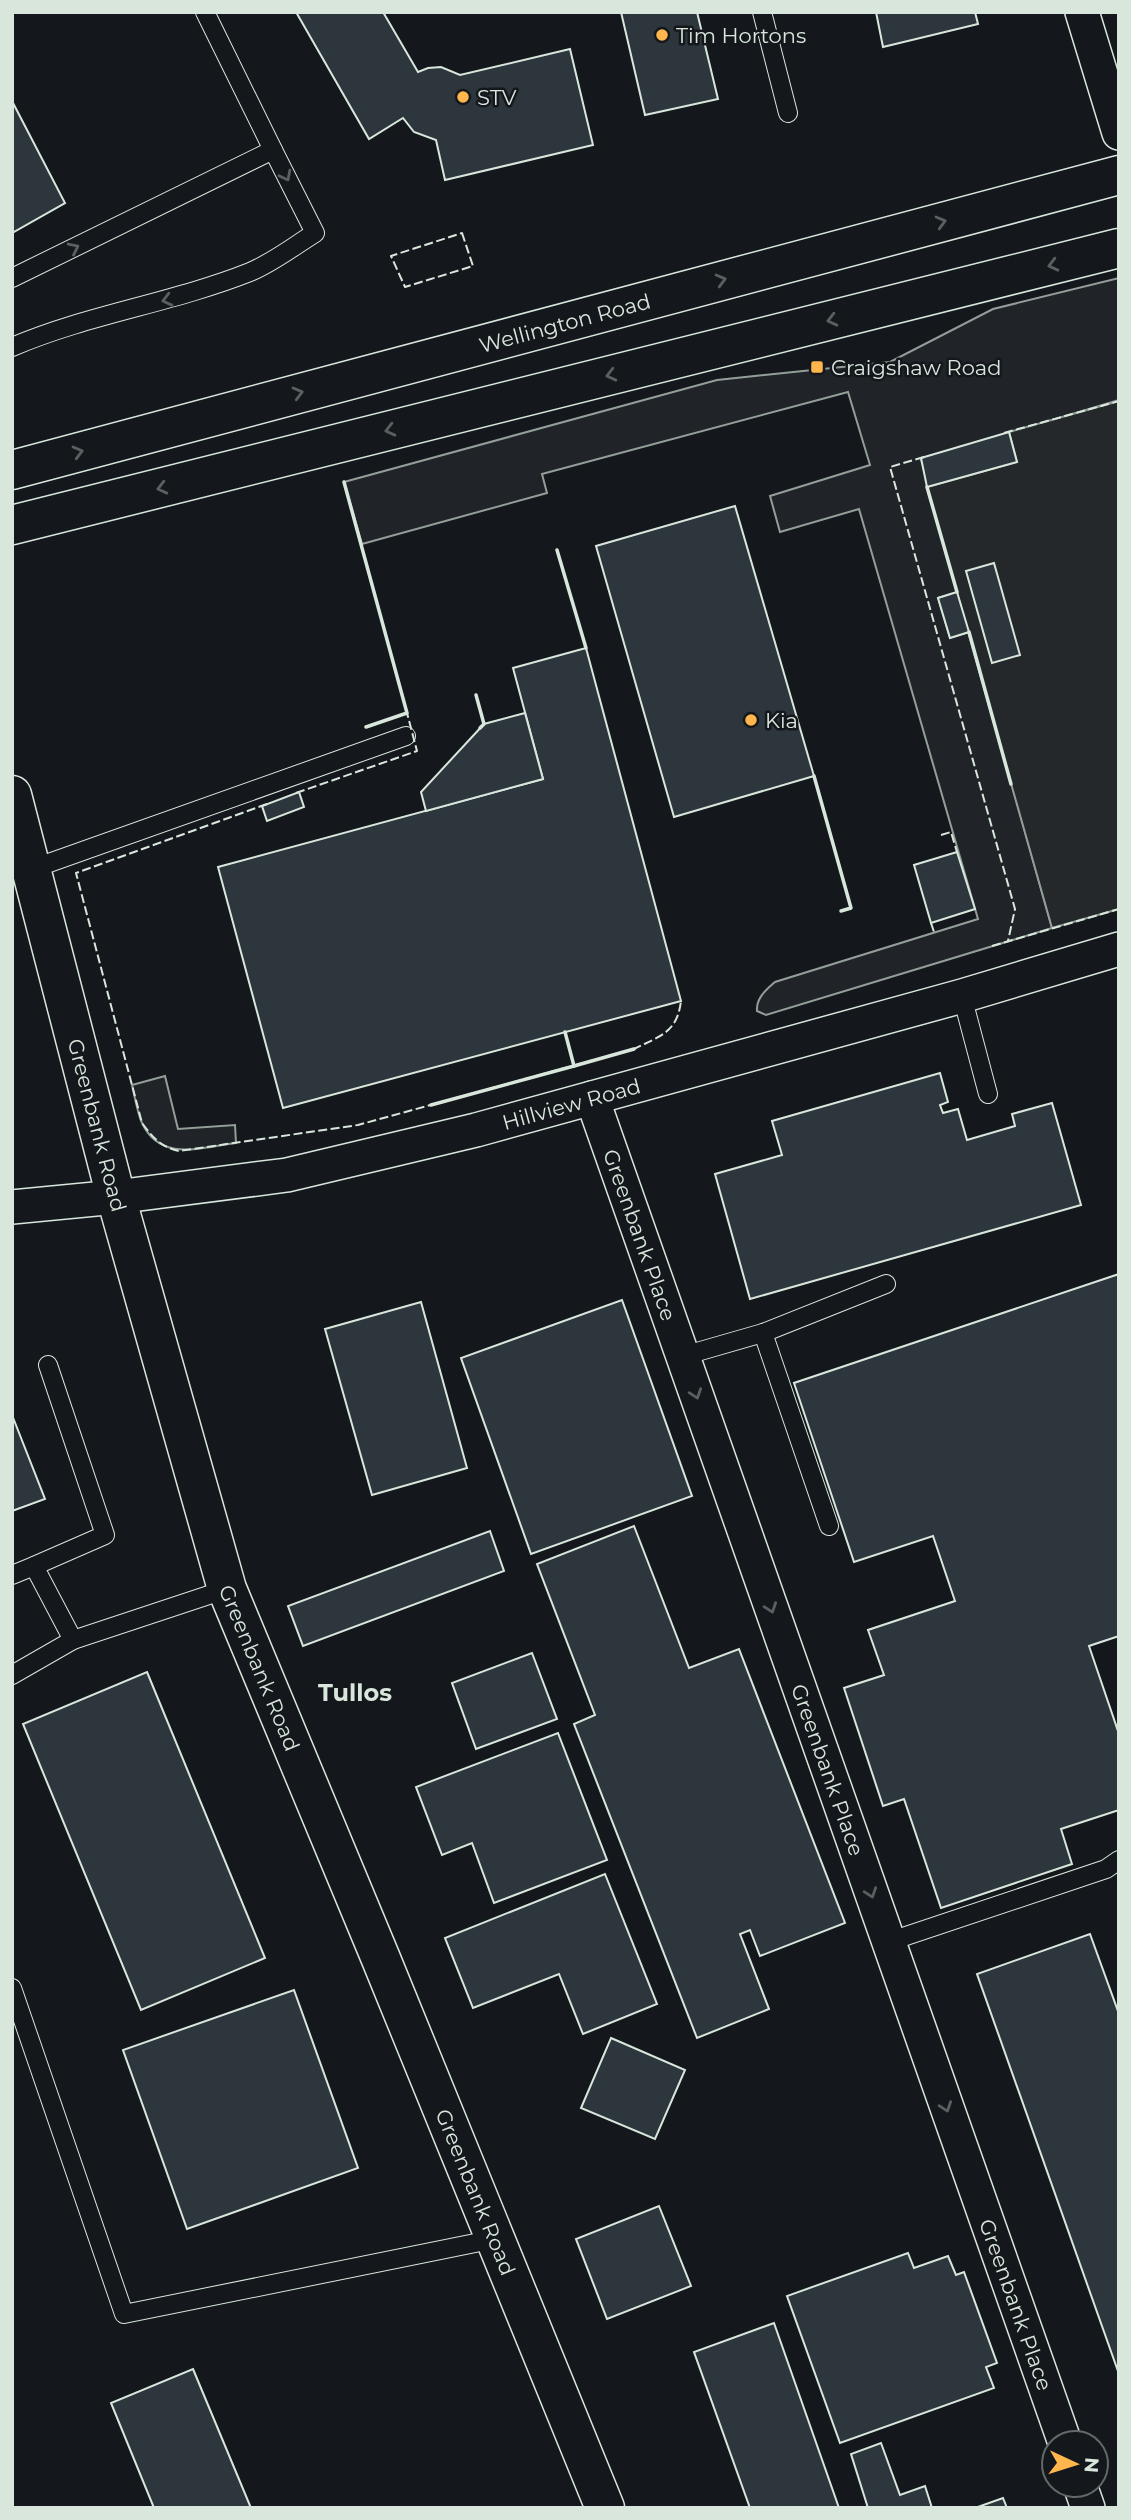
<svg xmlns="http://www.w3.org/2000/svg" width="1131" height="2520" viewBox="0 0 1131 2520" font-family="Montserrat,sans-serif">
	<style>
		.green { fill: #202428; stroke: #939e99; stroke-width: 2 }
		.parking { fill: #24282b; stroke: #939e99; stroke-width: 2 }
		.building { fill: #2c363c; stroke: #d8e6dc; stroke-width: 2 }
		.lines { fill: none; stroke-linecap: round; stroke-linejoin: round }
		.lane-casing { stroke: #d8e6dc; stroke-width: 20 }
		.street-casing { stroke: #d8e6dc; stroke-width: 36 }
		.secondary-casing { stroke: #d8e6dc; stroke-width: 41 }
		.primary-casing { stroke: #d8e6dc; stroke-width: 41 }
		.lane { stroke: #14181c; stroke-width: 18 }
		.street { stroke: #14181c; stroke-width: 33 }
		.secondary { stroke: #14181c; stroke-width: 38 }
		.primary { stroke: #14181c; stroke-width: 38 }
		.fence { stroke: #d8e6dc; stroke-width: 2; stroke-dasharray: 9 3.5; stroke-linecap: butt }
		.wall { stroke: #d8e6dc; stroke-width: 3.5 }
		.oneway { stroke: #59605f }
		.poi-dot { fill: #ffb74d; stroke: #14181c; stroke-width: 2.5 }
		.labels { text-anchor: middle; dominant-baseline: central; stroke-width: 5; stroke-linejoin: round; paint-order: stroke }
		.poi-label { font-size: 21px; fill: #d8e6dc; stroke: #14181c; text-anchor: start }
		.street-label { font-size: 21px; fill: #d8e6dc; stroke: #14181c }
		.quarter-label { font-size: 24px; font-weight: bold; fill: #d8e6dc; stroke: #14181c }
	</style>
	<rect width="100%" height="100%" fill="#14181c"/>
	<g class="green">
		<path d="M1119,278v122l-198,59 36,133 -19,6 12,40 19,-6 83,296 -286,87 -9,-4c-1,-13 9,-21 18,-29l203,-63 -119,-410 -79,23 -10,-36 100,-31 -22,-73 -306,82 5,19 -185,51 -18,-62 373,-102 173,-18 103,-53z"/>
		<path d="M165,1076l13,53 57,-4 1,18c-34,4 -75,20 -94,-20 -5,-11 -7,-26 -10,-38z"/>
	</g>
	<path class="parking" d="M1119,401v508l-67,19 -125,-441 90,-25 -8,-30z"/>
	<g class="building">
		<path d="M296,12h87l35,60 10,-4 13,-1 19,8 110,-26 23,96 -148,35 -9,-40 -22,-8 -11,-14 -34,21z"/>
		<path d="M621,12h76l21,87 -73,16z"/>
		<path d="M876,12h99l3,12 -95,23z"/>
		<path d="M12,101l53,102 -53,30z"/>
		<path d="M1009,432l8,30 -90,25 -6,-29z"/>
		<path d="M735,506l79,270 -140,41 -78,-271z"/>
		<path d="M994,563l26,92 -28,8 -26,-92z"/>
		<path d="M957,592l12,40 -19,6 -12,-40z"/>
		<path d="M586,648l95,353 -398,107 -65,-241 325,-88 -30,-111z"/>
		<path d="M525,713l18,66 -117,32 -5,-19 63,-68z"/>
		<path d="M299,792l5,15 -37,14 -5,-15z"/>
		<path d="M957,852l18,57 -44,14 -17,-58z"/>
		<path d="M940,1073l8,29 -8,3 3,8 15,-4 9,31 48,-14 -3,-12 40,-11 29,102 -331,94 -35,-125 67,-19 -10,-34z"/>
		<path d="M1119,1274v362l-30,10 30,88v76l-58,19 11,35 -131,44 -37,-109 -21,7 -39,-118 40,-13 -16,-45 87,-29 -22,-65 -79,26 -60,-179z"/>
		<path d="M622,1300l70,196 -161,58 -70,-196z"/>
		<path d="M421,1302l46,166 -95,27 -47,-166z"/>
		<path d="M12,1415l33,84 -33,12z"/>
		<path d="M634,1526l55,142 50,-19 106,274 -85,33 -10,-26 -10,4 29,75 -72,29 -123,-314 21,-9 -58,-151z"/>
		<path d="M490,1531l14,40 -201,75 -15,-40z"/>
		<path d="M532,1653l25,66 -81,30 -24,-66z"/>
		<path d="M147,1672l118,286 -124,52 -118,-286z"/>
		<path d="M558,1733l49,127 -113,43 -22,-60 -30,12 -26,-68z"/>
		<path d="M605,1874l52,130 -74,30 -24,-60 -86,34 -28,-70z"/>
		<path d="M1090,1934l29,80v360l-142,-400z"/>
		<path d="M294,1990l64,178 -171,61 -64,-179z"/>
		<path d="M611,2038l74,32 -30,69 -74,-31z"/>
		<path d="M659,2206l32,80 -84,33 -31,-80z"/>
		<path d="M908,2253l6,15 34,-12 8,19 8,-3 33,91 -11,4 8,21 -154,55 -53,-147z"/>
		<path d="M774,2323l65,185h-89l-56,-156z"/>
		<path d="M193,2369l58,139h-97l-43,-105z"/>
		<path d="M881,2443l19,52 25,-9 7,22h-64l-17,-54z"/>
		<path d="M1003,2498l4,10h-32z"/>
	</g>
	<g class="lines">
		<defs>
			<g id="lane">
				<path d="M205,12l68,138"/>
				<path d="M762,12l26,101"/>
				<path d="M12,278l261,-128 42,83c-21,13 -43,30 -65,39 -78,31 -161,42 -238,75"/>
				<path d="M32,869l374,-133"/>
				<path d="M962,996l26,98"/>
				<path d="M763,1333l123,-49"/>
				<path d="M683,1356l80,-23 66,193"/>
				<path d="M34,1566l71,-31 -57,-170"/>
				<path d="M12,1575l22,-9 39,74 154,-51"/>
				<path d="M12,1675l61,-35"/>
				<path d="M888,1942l218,-73 13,-9"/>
				<path d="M12,1988l112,326 371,-75"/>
			</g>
			<g id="street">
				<path d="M1082,12l37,121"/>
				<path id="s1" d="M592,1098l473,1345"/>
				<path id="s2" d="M12,1207l104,-10 171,-22 189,-45 486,-134 157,-47"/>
				<path d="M1080,2485l8,23"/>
			</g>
			<g id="secondary">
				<path id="s3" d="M12,795l104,402 111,392 154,370 224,549"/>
			</g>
			<g id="primary">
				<path id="s4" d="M12,470l1107,-295"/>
				<path d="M12,525l1107,-277"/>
			</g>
		</defs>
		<use href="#lane" class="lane-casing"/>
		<use href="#street" class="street-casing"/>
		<use href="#secondary" class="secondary-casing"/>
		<use href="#primary" class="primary-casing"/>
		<use href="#lane" class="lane"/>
		<use href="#street" class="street"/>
		<use href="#secondary" class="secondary"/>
		<use href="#primary" class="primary"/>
		<g class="fence">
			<path d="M462,233l11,33 -68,21 -14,-31z"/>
			<path d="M1004,433l115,-32"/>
			<path d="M924,457l-34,10 125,442 -7,32"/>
			<path d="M296,793l121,-42 -10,-38"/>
			<path d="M267,804l-191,69 66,250c11,15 19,24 37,28l179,-26 276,-76c26,-13 43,-16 47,-48"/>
			<path d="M941,835l10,-3 6,20"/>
			<path d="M931,923l3,9"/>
			<path d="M992,946l127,-37"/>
		</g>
		<g class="wall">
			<path d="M344,482l63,231 -41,14"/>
			<path d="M927,487l30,105"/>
			<path d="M557,550l29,98"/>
			<path d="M969,632l42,152"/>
			<path d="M476,695l8,29 -4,4"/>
			<path d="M814,776l37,132 -10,3"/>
			<path d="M574,1066l60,-17"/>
			<path d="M431,1105l143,-39 -9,-34"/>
		</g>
	</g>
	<defs><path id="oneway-chevron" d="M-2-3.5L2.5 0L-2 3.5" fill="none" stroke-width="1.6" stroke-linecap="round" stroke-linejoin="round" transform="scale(1.75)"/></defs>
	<g class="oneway">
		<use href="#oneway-chevron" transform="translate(286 176) rotate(63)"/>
		<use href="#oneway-chevron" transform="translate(941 222) rotate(-15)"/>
		<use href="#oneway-chevron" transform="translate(74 248) rotate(-26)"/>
		<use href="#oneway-chevron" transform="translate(1053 265) rotate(166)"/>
		<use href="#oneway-chevron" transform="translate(721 280) rotate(-15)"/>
		<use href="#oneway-chevron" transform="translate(167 300) rotate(166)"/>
		<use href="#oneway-chevron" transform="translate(832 320) rotate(166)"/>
		<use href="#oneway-chevron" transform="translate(611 375) rotate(166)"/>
		<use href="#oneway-chevron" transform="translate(298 393) rotate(-15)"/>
		<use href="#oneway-chevron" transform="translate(390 430) rotate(166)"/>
		<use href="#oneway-chevron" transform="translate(78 452) rotate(-15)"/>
		<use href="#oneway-chevron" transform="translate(162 488) rotate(166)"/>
		<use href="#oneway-chevron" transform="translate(696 1394) rotate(71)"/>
		<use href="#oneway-chevron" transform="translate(771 1608) rotate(71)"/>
		<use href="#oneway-chevron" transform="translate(871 1893) rotate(71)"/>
		<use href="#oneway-chevron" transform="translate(946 2107) rotate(71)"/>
	</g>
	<g class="poi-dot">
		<circle cx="662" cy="35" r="7"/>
		<circle cx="463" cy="97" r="7"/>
		<rect x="810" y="360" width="14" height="14" rx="3.5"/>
		<circle cx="751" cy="720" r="7"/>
	</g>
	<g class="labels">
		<g class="poi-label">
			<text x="676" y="35">Tim Hortons</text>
			<text x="477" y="97">STV</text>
			<text x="831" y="367">Craigshaw Road</text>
			<text x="765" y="720">Kia</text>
		</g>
		<g class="street-label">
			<text stroke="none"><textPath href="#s4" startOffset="572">Wellington Road</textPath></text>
			<text stroke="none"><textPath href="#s2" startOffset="570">Hillview Road</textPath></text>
			<text stroke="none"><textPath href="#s3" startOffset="341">Greenbank Road</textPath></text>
			<text stroke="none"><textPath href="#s1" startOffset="145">Greenbank Place</textPath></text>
			<text stroke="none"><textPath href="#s3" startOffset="908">Greenbank Road</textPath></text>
			<text stroke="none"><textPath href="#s1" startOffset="712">Greenbank Place</textPath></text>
			<text stroke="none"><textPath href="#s3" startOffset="1475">Greenbank Road</textPath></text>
			<text stroke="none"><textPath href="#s1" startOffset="1279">Greenbank Place</textPath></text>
		</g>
		<g class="quarter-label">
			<text x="355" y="1692">Tullos</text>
		</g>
	</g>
	<rect width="1131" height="2520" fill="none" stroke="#d8e6dc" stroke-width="28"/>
	<g transform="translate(1075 2464) rotate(94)"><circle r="33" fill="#14181c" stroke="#626a69" stroke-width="2"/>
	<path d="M0-5L12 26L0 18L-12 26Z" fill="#ffb74d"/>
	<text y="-10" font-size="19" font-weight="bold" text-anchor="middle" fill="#d8e6dc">N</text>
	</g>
</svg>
